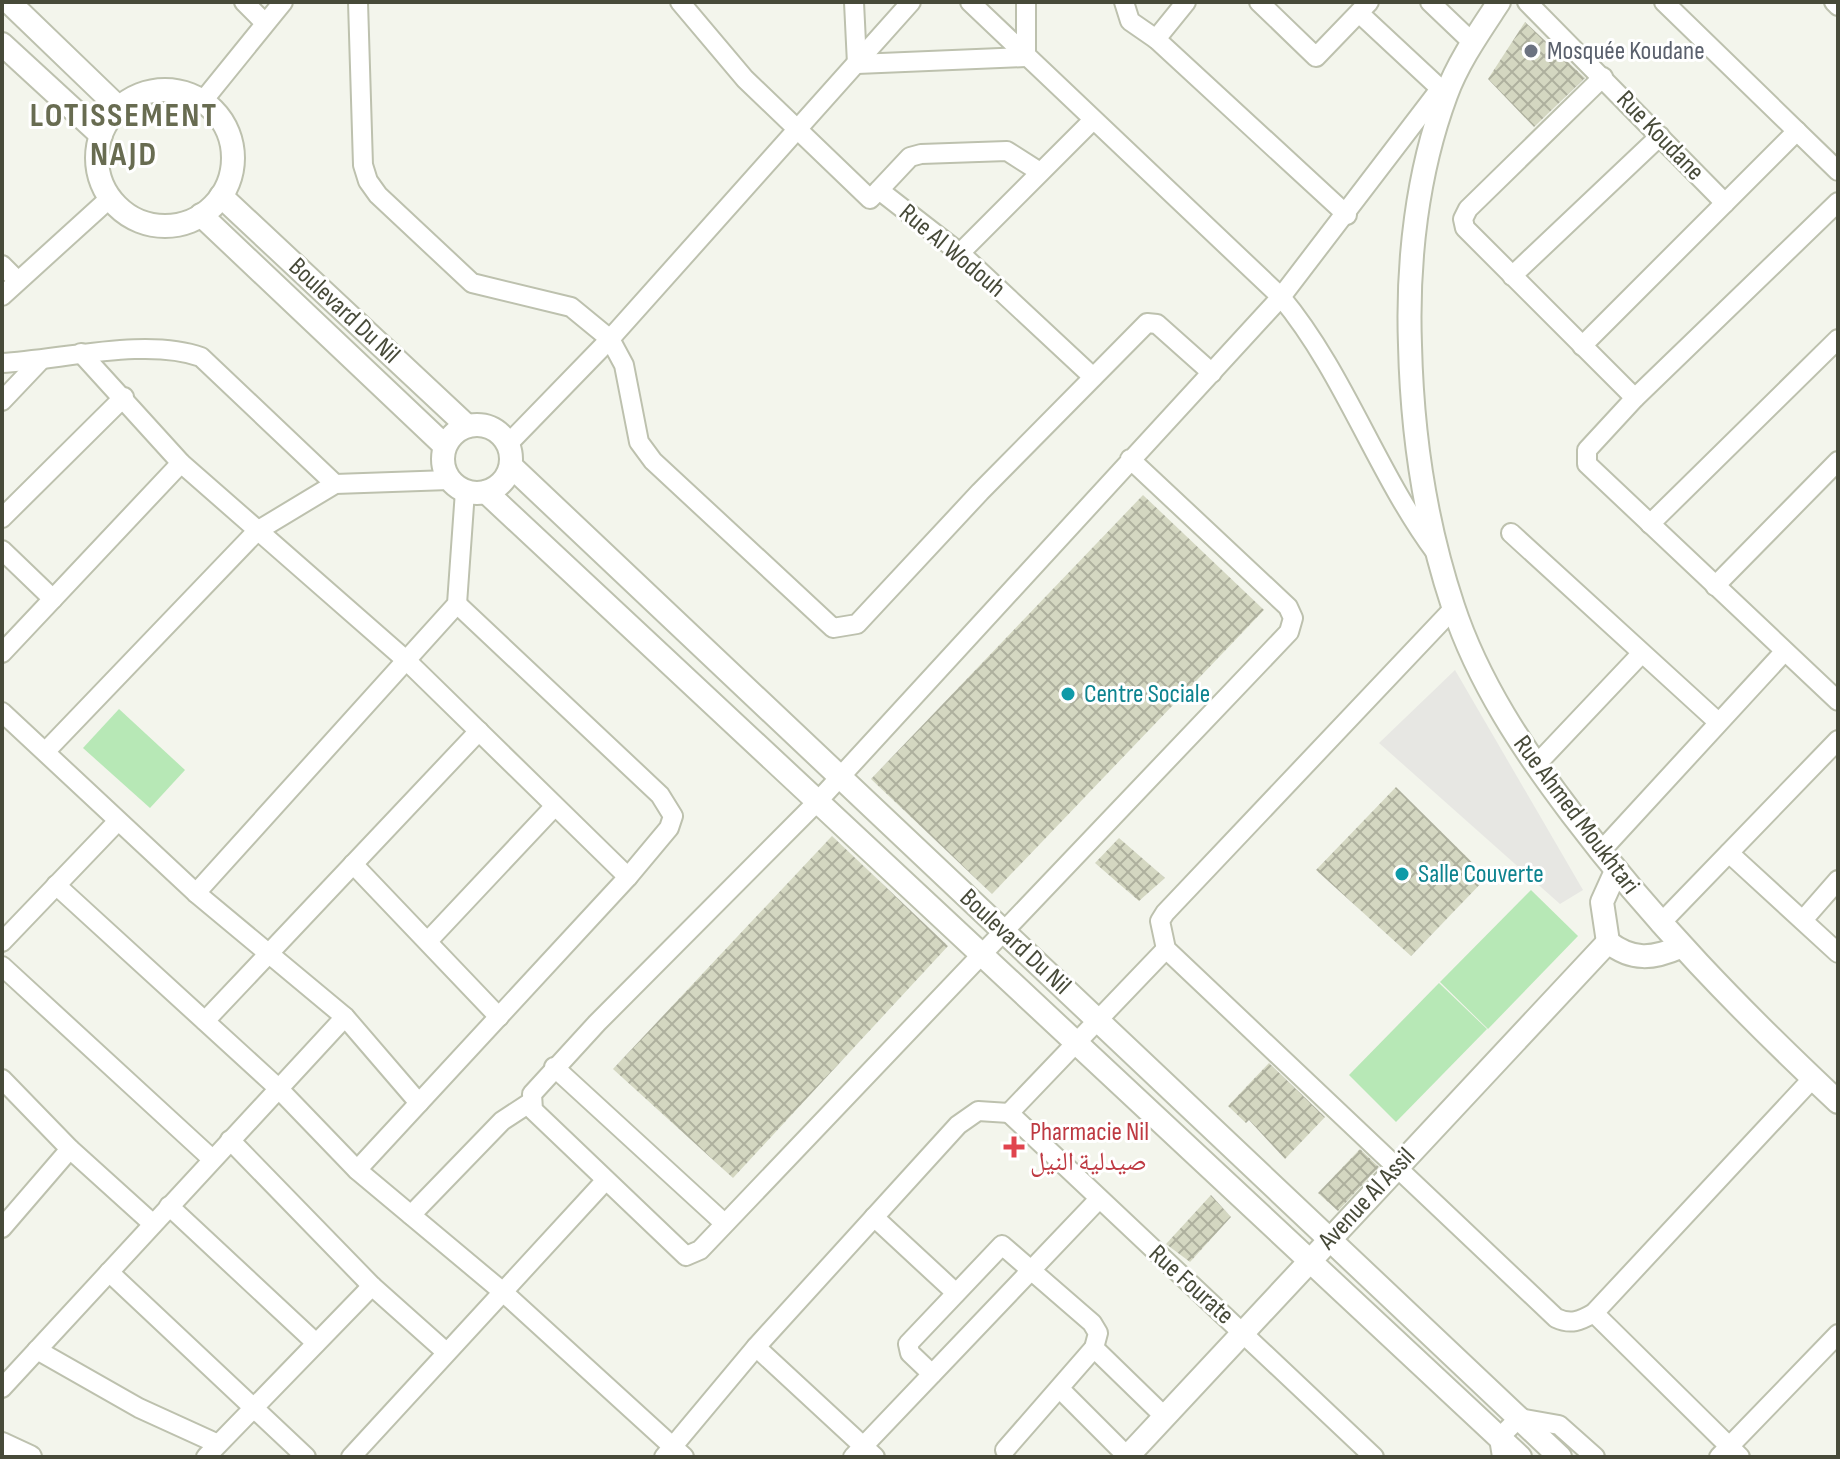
<svg xmlns="http://www.w3.org/2000/svg" width="1840" height="1459" viewBox="0 0 1840 1459" font-family="'Sofia Sans Condensed','Noto Naskh Arabic',sans-serif">
	<style>
		.grass { fill: #b7e8b6 }
		.parking { fill: #e7e7e3 }
		.building { fill: url(#building-cross-hatch) }
		.lines { fill: none; stroke-linecap: round; stroke-linejoin: round }
		.minor-casing { stroke: #bdc1ae; stroke-width: 22 }
		.tertiary-casing { stroke: #bdc1ae; stroke-width: 26 }
		.minor { stroke: #fff; stroke-width: 18 }
		.tertiary { stroke: #fff; stroke-width: 22 }
		.worship-dot { fill: #6b7280; stroke: #fff; stroke-width: 3 }
		.culture-dot { fill: #0f9aa8; stroke: #fff; stroke-width: 3 }
		.health-dot { fill: #e0444e; stroke: #fff; stroke-width: 3 }
		.labels { text-anchor: middle; dominant-baseline: central; stroke-width: 6; stroke-linejoin: round; paint-order: stroke }
		.worship-label { font-size: 26px; fill: #5b616d; stroke: #fff; text-anchor: start }
		.street-label { font-size: 26px; fill: #474a39; stroke: #fff }
		.culture-label { font-size: 26px; fill: #0d838f; stroke: #fff; text-anchor: start }
		.health-label { font-size: 26px; fill: #be3a42; stroke: #fff; text-anchor: start }
		.district-label { font-size: 34px; font-weight: bold; letter-spacing: 2px; fill: #686c51; stroke: #fff }
	</style>
	<defs>
		<pattern id="building-cross-hatch" width="8" height="8" patternUnits="userSpaceOnUse" patternTransform="scale(2)"><rect width="8" height="8" fill="#d4d7c1"/><path d="M0 0l8 8M0 8l8-8" fill="none" stroke="#aeb09e"/></pattern>
	</defs>
	<rect width="100%" height="100%" fill="#f3f5ec"/>
	<g class="grass">
		<path d="M119,709l66,61 -35,38 -67,-60z"/>
		<path d="M1531,890l47,46 -90,93 -48,-47z"/>
		<path d="M1439,983l48,46 -91,93 -47,-47z"/>
	</g>
	<path class="parking" d="M1455,670l128,220 -23,14 -181,-161z"/>
	<g class="building">
		<path d="M1525,22l60,56 -51,49 -46,-48z"/>
		<path d="M1143,495l121,115 -272,284 -121,-115z"/>
		<path d="M1396,787l91,90 -76,79 -95,-86z"/>
		<path d="M832,836l116,110 -215,232 -120,-109z"/>
		<path d="M1119,838l46,40 -26,23 -44,-38z"/>
		<path d="M1269,1063l56,54 -40,42 -36,-39 -3,3 -18,-17z"/>
		<path d="M1360,1149l19,18 -41,44 -20,-18z"/>
		<path d="M1211,1195l20,22 -41,45 -24,-18z"/>
	</g>
	<g class="lines">
		<defs>
			<g id="minor">
				<path d="M244,2l20,20"/>
				<path d="M358,2l5,163 5,16 10,14 94,88 99,24 39,32 14,26 15,77 14,19 180,167 24,-4 123,-132 167,-169 10,1 55,49"/>
				<path d="M680,2l65,77 125,120 9,-9 81,63 133,124"/>
				<path d="M854,2l3,62 169,-7v-55"/>
				<path d="M970,2l311,295c64,77 95,175 155,256"/>
				<path d="M1124,2l6,19 26,18"/>
				<path d="M1186,2l-30,37 191,176"/>
				<path d="M1259,2l57,55 53,-55"/>
				<path d="M1430,2l43,41"/>
				<path d="M1527,2l198,201"/>
				<path d="M1664,2l174,169"/>
				<path d="M1834,2l4,4"/>
				<path d="M1359,13l87,81"/>
				<path d="M1603,77l-135,132 -5,10 2,9 170,170"/>
				<path d="M202,102l81,-100"/>
				<path d="M879,190l31,-33 11,-3 86,-3 33,21"/>
				<path d="M1838,202l-203,196 -48,52v14l251,237"/>
				<path d="M960,253l133,-133"/>
				<path d="M2,265l15,15"/>
				<path d="M1512,276l148,-140"/>
				<path d="M2,296l108,-98"/>
				<path d="M1582,346l215,-215"/>
				<path d="M81,353l100,110 226,198 221,216"/>
				<path d="M2,363c58,-3 145,-26 199,-6l134,127"/>
				<path d="M2,401l38,-40"/>
				<path d="M508,444l102,-105 301,-337"/>
				<path d="M1130,459l158,148 5,11 -4,14 -589,618 -14,6 -153,-146 -1,-16 65,-71 221,-222 463,-504 159,-208"/>
				<path d="M2,518l122,-121"/>
				<path d="M1650,524l188,-185"/>
				<path d="M1511,533l207,189"/>
				<path d="M2,550l51,49"/>
				<path d="M1715,586l123,-125"/>
				<path d="M1453,609l-288,304 -5,8 6,28 390,369c15,7 24,3 38,-5l219,-235"/>
				<path d="M2,653l179,-190"/>
				<path d="M2,712l194,181 149,124 74,86"/>
				<path d="M46,751l211,-220 78,-47 114,-4"/>
				<path d="M1535,766l106,-112"/>
				<path d="M1600,852l184,-200"/>
				<path d="M1729,853l109,100"/>
				<path d="M353,864l146,153"/>
				<path d="M56,885l221,202 80,83 146,122 181,165"/>
				<path d="M196,893l261,-289 8,-113"/>
				<path d="M1803,920l35,-40"/>
				<path d="M1660,924l178,-184"/>
				<path d="M428,941l126,-134"/>
				<path d="M2,942l115,-120"/>
				<path d="M2,966l210,193"/>
				<path d="M205,1021l274,-290"/>
				<path d="M554,1067l169,155"/>
				<path d="M2,1079l68,70 83,75"/>
				<path d="M1009,1113l365,344"/>
				<path d="M1009,1113l157,-164"/>
				<path d="M230,1140l142,146 74,66"/>
				<path d="M357,1170l271,-293 41,-49 4,-12 -13,-21 -203,-191"/>
				<path d="M169,1206l147,137"/>
				<path d="M411,1215l91,-94 29,-19"/>
				<path d="M874,1217l82,76"/>
				<path d="M2,1228l68,-79"/>
				<path d="M109,1272l197,185"/>
				<path d="M1594,1313l146,144"/>
				<path d="M756,1347l119,110"/>
				<path d="M1094,1348l71,69"/>
				<path d="M37,1350l102,58 79,36"/>
				<path d="M932,1374l-22,-21 -2,-9 94,-99 90,78 6,10 -4,15 -89,102"/>
				<path d="M2,1388l343,-371"/>
				<path d="M1060,1389l68,68"/>
				<path d="M206,1457l166,-171"/>
				<path d="M351,1457l254,-276"/>
				<path d="M664,1457l92,-110 202,-222 20,-14 31,2"/>
				<path d="M853,1457l246,-258"/>
				<path d="M1502,1457l-3,-19 20,-20 40,7 36,32"/>
				<path d="M1719,1457l119,-123"/>
			</g>
			<g id="tertiary">
				<path d="M9,2l110,106"/>
				<path d="M1499,2c-19,29 -41,60 -53,93 -29,78 -39,167 -36,250 2,88 15,177 43,261 25,76 71,145 119,208 80,106 170,198 266,288"/>
				<path d="M2,44l99,91"/>
				<circle cx="165" cy="158" r="68"/>
				<path d="M221,196l246,230"/>
				<path d="M201,215l244,231"/>
				<circle cx="477" cy="459" r="34"/>
				<path d="M511,466l1049,991"/>
				<path d="M486,492l1034,965"/>
				<path d="M1616,871l-14,31 6,40c24,19 45,17 72,5"/>
				<path d="M2,1444l28,13"/>
				<path d="M1127,1457l481,-515"/>
			</g>
		</defs>
		<use href="#minor" class="minor-casing"/>
		<use href="#tertiary" class="tertiary-casing"/>
		<use href="#minor" class="minor"/>
		<use href="#tertiary" class="tertiary"/>
	</g>
	<circle class="worship-dot" cx="1531" cy="51" r="8"/>
	<g class="culture-dot">
		<circle cx="1068" cy="694" r="8"/>
		<circle cx="1402" cy="874" r="8"/>
	</g>
	<path class="health-dot" d="M1010 1135h8v8h8v8h-8v8h-8v-8h-8v-8h8z"/>
	<g class="labels">
		<g class="worship-label">
			<text x="1547" y="51">Mosquée Koudane</text>
		</g>
		<g class="street-label">
			<text transform="translate(1660 136) rotate(46)">Rue Koudane</text>
			<text transform="translate(952 251) rotate(40)">Rue Al Wodouh</text>
			<text transform="translate(344 311) rotate(43)">Boulevard Du Nil</text>
			<text transform="translate(1576 815) rotate(53)">Rue Ahmed Moukhtari</text>
			<text transform="translate(1015 942) rotate(43)">Boulevard Du Nil</text>
			<text transform="translate(1367 1199) rotate(-47)">Avenue Al Assil</text>
			<text transform="translate(1191 1285) rotate(42)">Rue Fourate</text>
		</g>
		<g class="culture-label">
			<text x="1084" y="694">Centre Sociale</text>
			<text x="1418" y="874">Salle Couverte</text>
		</g>
		<g class="health-label">
			<text x="1030" y="1132">Pharmacie Nil<tspan x="1030" dy="30">صيدلية النيل</tspan></text>
		</g>
		<g class="district-label">
			<text x="124" y="115">LOTISSEMENT<tspan x="124" dy="39">NAJD</tspan></text>
		</g>
	</g>
	<rect width="1840" height="1459" fill="none" stroke="#474a39" stroke-width="8"/>
</svg>
